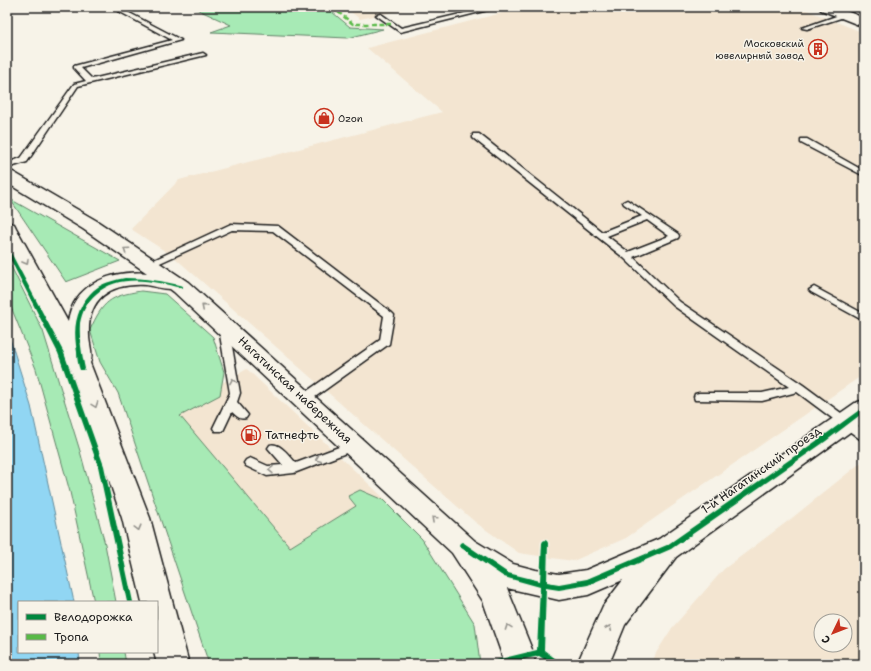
<svg xmlns="http://www.w3.org/2000/svg" width="871" height="671" viewBox="0 0 871 671" font-family="'Shantell Sans',sans-serif">
	<style>
		.built { fill: #f3e5d1; fill-rule: evenodd }
		.green { fill: #a7eab5; stroke: #628368 }
		.water { fill: #91d6f3; stroke: #628c9d }
		.lines { fill: none; stroke-linecap: round; stroke-linejoin: round }
		.lane-casing { stroke: #1c1c1c; stroke-width: 3 }
		.secondary-casing { stroke: #1c1c1c; stroke-width: 3 }
		.lane { fill: #f7f3e8; fill-rule: evenodd }
		.secondary { fill: #f7f3e8; fill-rule: evenodd }
		.tram { stroke: #1c1c1c; stroke-width: 1 }
		.quiet { stroke: #58b947; stroke-width: 2.5; stroke-dasharray: 5 2.5; stroke-linecap: butt }
		.cycleway-casing { stroke: #f7f3e8; stroke-width: 3 }
		.cycleway { fill: #00873e; fill-rule: evenodd }
		.oneway { stroke: #94928c }
		.labels { text-anchor: middle; dominant-baseline: central; stroke-width: 3; stroke-linejoin: round; paint-order: stroke }
		.far-poi-label { font-size: 10px; fill: #1c1c1c; stroke: #f7f3e8; text-anchor: end }
		.street-label { font-size: 12px; fill: #1c1c1c; stroke: #f7f3e8 }
		.poi-label { font-size: 12px; fill: #1c1c1c; stroke: #f7f3e8; text-anchor: start }
	</style>
	<rect width="100%" height="100%" fill="#f7f3e8"/>
	<filter id="ink" filterUnits="userSpaceOnUse"><feTurbulence type="fractalNoise" baseFrequency=".025" numOctaves="2"/><feDisplacementMap in="SourceGraphic" scale="8" xChannelSelector="R" yChannelSelector="G"/><feConvolveMatrix kernelMatrix="1 2 1 2 8 2 1 2 1" color-interpolation-filters="sRGB"/></filter>
	<g filter="url(#ink)">
		<g class="built">
			<path d="M344,7h73l-57,12z"/>
			<path d="M525,7h274l65,26v341l-238,164 -53,23 -54,-8 -44,-31 -301,-265 -43,-28 48,-49 263,-68 -75,-64z"/>
			<path d="M247,369l141,133 -91,63 -127,-153z"/>
			<path d="M864,460v204h-215l23,-36 52,-59 68,-51zM821,621h24v24h-24z"/>
		</g>
		<g class="green">
			<path d="M192,7h134l24,20 33,2 -35,9 -137,-6 20,-7z"/>
			<path d="M10,199l110,62 -54,21z"/>
			<path d="M7,258l36,73 37,120 25,93 11,58h-22l-24,-110 -34,-123 -29,-72z"/>
			<path d="M141,291l24,3 48,43 11,35 -4,23 -40,21 110,131 66,-41 -8,-10 12,-6 23,10 39,39 53,85 5,40h-271l-91,-271 -18,-31 -10,-32c13,-29 20,-34 51,-39z"/>
			<path d="M100,652h24l2,12h-25z"/>
		</g>
		<path class="water" d="M7,329l24,77 43,196h-55v50h60l1,12h-73z"/>
		<g class="lines">
			<defs>
				<g id="lane">
					<path d="M111,7h7l63,33 -100,28 11,11 111,-26 3,2 -128,31 -51,76 -20,6v-5l14,-5 53,-74 12,-3 -12,-13v-2l98,-26z"/>
					<path d="M490,7h10l-100,25 -24,-17 5,-1 20,14z"/>
					<path d="M845,13l3,2 -1,1 -40,13 -5,-1z"/>
					<path d="M473,134h6l123,98 40,-16 -18,-12 -1,-2 4,-2 51,34 1,2 -1,2 -45,19 47,45 123,83 61,45v10l-4,-1 -63,-47 -35,9 -67,-1 -1,-3 1,-3 4,-1h63l27,-6 -115,-81 -50,-48 -151,-120zM647,220l22,16 -41,16 -21,-16z"/>
					<path d="M801,139h6l57,32v5l-63,-33z"/>
					<path d="M231,224l47,2 114,87 2,2 -5,29 -81,58h-8l-1,-3 1,-3 80,-56 4,-24 -111,-85 -41,-1 -81,37h-6l-2,-2z"/>
					<path d="M814,287l50,27v7l-53,-29 -2,-2z"/>
					<path d="M224,326l5,3 11,64 -3,9 11,13 -2,3c-7,2 -9,-2 -14,-6l-9,19h-8l-2,-3 17,-35 -11,-64z"/>
					<path d="M355,441l4,1 2,3 -2,3 -65,25 -27,3 -21,-10 -2,-3 2,-3 4,-2 18,8 15,-1 -15,-17 2,-3c10,-3 19,11 26,18z"/>
				</g>
				<g id="secondary">
					<path d="M819,7h17l28,11v9l-43,-17z"/>
					<path d="M7,171l6,1 84,49 91,61 287,259 38,23 23,6 23,4 27,-4 73,-31 196,-136 9,-3v22l-188,135 -51,68 -16,39h-32l26,-58 20,-26 -35,15 -29,5 -52,-12 26,64 2,12h-32l-2,-12 -18,-51 -31,-48 -278,-261 -4,-3c-8,0 -16,-3 -24,-4 -36,-2 -59,13 -57,51 0,8 5,20 1,27l60,155 39,146h-32l-3,-12h3v-50h-15l-20,-84 -51,-149 -64,-123v-24l7,2 2,4 52,94c5,-39 45,-52 79,-49l-64,-44 -76,-46z"/>
				</g>
			</defs>
			<use href="#lane" class="lane-casing"/>
			<use href="#secondary" class="secondary-casing"/>
			<use href="#lane" class="lane"/>
			<use href="#secondary" class="secondary"/>
			<path class="tram" d="M856,7l8,3"/>
			<path class="quiet" d="M332,7l21,17h39"/>
			<defs>
				<g id="cycleway">
					<path d="M7,248l2,1 55,104 40,113 29,136h-6l-29,-136 -40,-113 -51,-100z"/>
					<path d="M125,278c20,0 38,3 58,8v1l-2,1c-27,-7 -62,-15 -85,6 -9,8 -14,18 -16,29 -1,15 2,31 5,46l-1,1h-4c-2,-5 -3,-12 -3,-18 -3,-19 -3,-32 6,-49 4,-6 9,-12 15,-16 8,-5 17,-7 27,-9z"/>
					<path d="M864,407v5l-38,29 -155,108 -83,36 -29,5 -13,-2 -2,62 16,12 1,2h-10l-12,-8 -33,8h-18l1,-2 3,-1 45,-11 3,-63 -36,-10 -44,-30 -1,-2 1,-2 2,-1 2,1 44,30 32,8 2,-38 1,-2 2,-1 2,1 1,2 -1,39 12,2 28,-5 80,-34 155,-108 40,-29z"/>
				</g>
			</defs>
			<use href="#cycleway" class="cycleway-casing"/>
			<use href="#cycleway" class="cycleway"/>
		</g>
		<defs><path id="oneway-chevron" d="M-2-3.5L2.5 0L-2 3.5" fill="none" stroke-width="1.6" stroke-linecap="round" stroke-linejoin="round"/></defs>
		<g class="oneway">
			<use href="#oneway-chevron" transform="translate(126 250) rotate(-146)"/>
			<use href="#oneway-chevron" transform="translate(26 262) rotate(61)"/>
			<use href="#oneway-chevron" transform="translate(204 307) rotate(-139)"/>
			<use href="#oneway-chevron" transform="translate(233 381) rotate(-100)"/>
			<use href="#oneway-chevron" transform="translate(95 405) rotate(70)"/>
			<use href="#oneway-chevron" transform="translate(318 459) rotate(159)"/>
			<use href="#oneway-chevron" transform="translate(271 470) rotate(-179)"/>
			<use href="#oneway-chevron" transform="translate(434 519) rotate(-137)"/>
			<use href="#oneway-chevron" transform="translate(138 528) rotate(75)"/>
			<use href="#oneway-chevron" transform="translate(508 627) rotate(-110)"/>
			<use href="#oneway-chevron" transform="translate(609 628) rotate(-66)"/>
		</g>
	</g>
	<defs>
		<symbol id="building-ring" viewBox="-11 -11 22 22"><circle r="9.5" fill="#f7f3e8" stroke="#c8321e" stroke-width="1.5"/><path d="M-4-6H4V6H1V3H-1V6H-4ZM-2.5-4.3h1.7v1.8h-1.7ZM.8-4.3h1.7v1.8H.8ZM-2.5-1h1.7V.8h-1.7ZM.8-1h1.7V.8H.8Z" fill="#c8321e"/></symbol>
		<symbol id="shop-ring" viewBox="-11 -11 22 22"><circle r="9.5" fill="#f7f3e8" stroke="#c8321e" stroke-width="1.5"/><path d="M-5-2.5h2.3a2.7 3.5 0 0 1 5.4 0H5L5.5 6h-11ZM-1.5-2.5h3a1.5 2.3 0 0 0-3 0Z" fill="#c8321e"/></symbol>
		<symbol id="fuel-ring" viewBox="-11 -11 22 22"><circle r="9.5" fill="#f7f3e8" stroke="#c8321e" stroke-width="1.5"/><path d="M-5.5-6h7V0h2V4h1.3V-2.5L3-4.5l.8-.8L6-3V5H2.5V1h-1V6h-7ZM-4.2-4.7v3.2H.2V-4.7Z" fill="#c8321e"/></symbol>
	</defs>
	<g fill-rule="evenodd">
		<use href="#building-ring" x="807" y="38" width="22" height="22"/>
		<use href="#shop-ring" x="313" y="107" width="22" height="22"/>
		<use href="#fuel-ring" x="240" y="424" width="22" height="22"/>
	</g>
	<g class="labels">
		<g class="far-poi-label">
			<text x="804" y="43">Московский<tspan x="804" dy="12">ювелирный завод</tspan></text>
			<text x="338" y="118" text-anchor="start">Ozon</text>
		</g>
		<g class="street-label">
			<text transform="translate(295 390) rotate(43)">Нагатинская набережная</text>
			<text transform="translate(761 470) rotate(-35)">1-й Нагатинский проезд</text>
		</g>
		<g class="poi-label">
			<text x="265" y="435">Татнефть</text>
		</g>
	</g>
	<rect width="871" height="671" fill="none" stroke="#f7f3e8" stroke-width="24"/>
	<rect x="12" y="12" width="847" height="647" fill="none" stroke="#1c1c1c" stroke-width="1.5" filter="url(#ink)"/>
	<rect x="18" y="601" width="140" height="52" fill="#f7f3e8" stroke="#9f9d96"/>
	<rect x="26" y="614" width="20" height="6" fill="#00873e" stroke="#9f9d96"/>
	<text x="54" y="621" font-size="12" fill="#1c1c1c">Велодорожка</text>
	<rect x="26" y="634" width="20" height="6" fill="#58b947" stroke="#9f9d96"/>
	<text x="54" y="641" font-size="12" fill="#1c1c1c">Тропа</text>
	<g transform="translate(833 633) rotate(227)"><circle r="19" fill="#f7f3e8" stroke="#9f9d96"/>
	<path d="M0-3L7 15L0 10L-7 15Z" fill="#c8321e"/>
	<text y="-6" font-size="11" font-weight="bold" text-anchor="middle" fill="#1c1c1c">С</text>
	</g>
</svg>
